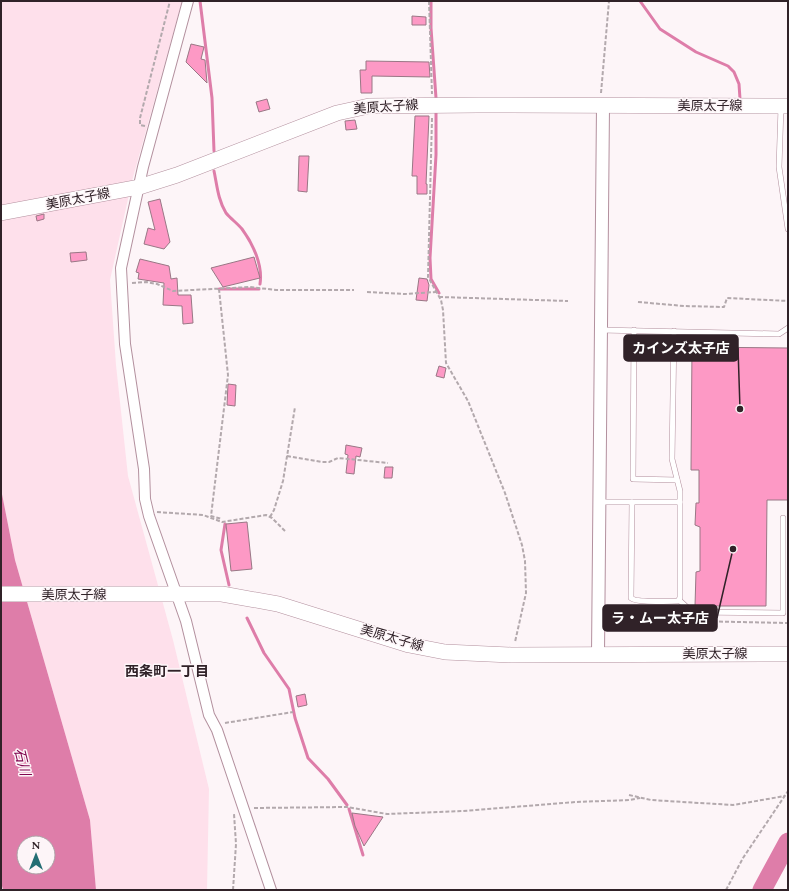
<svg xmlns="http://www.w3.org/2000/svg" width="789" height="891" viewBox="0 0 789 891" font-family="Spectral,'Noto Sans JP',serif">
	<style>
		.green { fill: #fee0eb }
		.water { fill: #de7da9; fill-rule: evenodd }
		.lines { fill: none; stroke-linecap: round; stroke-linejoin: round }
		.stream { stroke: #de7da9; stroke-width: 3 }
		.river { stroke: #de7da9; stroke-width: 19 }
		.building { fill: #fd99c5; stroke: #997785 }
		.service-casing { stroke: #b3909e; stroke-width: 6 }
		.minor-casing { stroke: #b3909e; stroke-width: 12 }
		.tertiary-casing { stroke: #b3909e; stroke-width: 14 }
		.primary-casing { stroke: #b3909e; stroke-width: 16 }
		.path { stroke: #b3a9ad; stroke-width: 2; stroke-dasharray: 4 2; stroke-linecap: butt }
		.service { stroke: #fff; stroke-width: 5 }
		.minor { stroke: #fff; stroke-width: 10 }
		.tertiary { stroke: #fff; stroke-width: 12 }
		.primary { stroke: #fff; stroke-width: 15 }
		.labels { text-anchor: middle; dominant-baseline: central; stroke-width: 3; stroke-linejoin: round; paint-order: stroke }
		.street-label { font-size: 13px; fill: #302228; stroke: #fdf5f8 }
		.neighbourhood-label { font-size: 14px; font-weight: bold; fill: #302228; stroke: #fdf5f8 }
		.water-label { font-size: 14px; font-style: italic; fill: #80064f; stroke: #fdf5f8 }
		.leader { fill: none; stroke: #302228; stroke-width: 1.5 }
		.callout-dot { fill: #302228; stroke: #fdf5f8; stroke-width: 1.5 }
		.callout { fill: #302228; stroke: #302228; stroke-width: 1.5 }
		.callout-label { font-size: 14px; text-anchor: middle; font-weight: bold; fill: #fff }
	</style>
	<rect width="100%" height="100%" fill="#fdf5f8"/>
	<path class="green" d="M1,1h181l-50,180 -22,99 6,85 12,111 45,164 36,149 -2,101h-111l-6,-70 -75,-260 -14,-71z"/>
	<path class="water" d="M1,489l14,71 75,260 6,70h-93l-2,-8zM24,843h24v24h-24z"/>
	<g class="lines">
		<g class="stream">
			<path d="M200,1l12,97 2,53"/>
			<path d="M431,1v27l5,70"/>
			<path d="M640,1l20,28 36,23 32,14 6,6 5,12 1,15"/>
			<path d="M436,113v42l-6,103 1,21 8,14"/>
			<path d="M214,171c3,14 4,29 12,42 5,6 11,10 16,16 11,15 21,36 18,55"/>
			<path d="M219,289h40"/>
			<path d="M225,524l-4,26 8,35"/>
			<path d="M247,618l17,35 25,36 6,29 13,40 20,21 19,26"/>
			<path d="M349,809l14,46"/>
		</g>
		<path class="river" d="M762,890l26,-48"/>
	</g>
	<g class="building">
		<path d="M412,16l14,1v8h-14z"/>
		<path d="M191,44l13,3 -3,12 4,1 2,23 -21,-21z"/>
		<path d="M366,61l63,1 1,15 -58,-1v17h-11l-1,-23h6z"/>
		<path d="M267,99l3,10 -11,3 -3,-10z"/>
		<path d="M415,116h14l-3,68h1v10h-10v-18h-5z"/>
		<path d="M355,120l2,9 -11,1 -1,-9z"/>
		<path d="M299,156h10l-2,36 -9,-1z"/>
		<path d="M160,199l10,43 -6,7 -20,-5 4,-16 7,2 -7,-28z"/>
		<path d="M44,214v5l-7,2 -1,-5z"/>
		<path d="M86,252l1,8 -16,2 -1,-9z"/>
		<path d="M254,257l6,21 -37,9 -12,-19z"/>
		<path d="M140,259l29,7 2,13 6,-1 1,17h13l2,28 -10,1 -1,-18 -19,-1 1,-22 -26,-4 1,-6 -3,-1z"/>
		<path d="M419,278l8,1 2,6 -2,16 -11,-1z"/>
		<path d="M692,347l96,1v152h-21l-1,106h-71l1,-34 4,-1v-44l-5,-2 1,-22h3v-33h-8z"/>
		<path d="M439,366l7,2 -2,10 -8,-2z"/>
		<path d="M228,384l8,1 -1,21 -8,-1z"/>
		<path d="M346,445l16,3 -2,9 -4,-1 -2,18 -8,-1 2,-18 -3,-1z"/>
		<path d="M385,467h8l-1,11h-8z"/>
		<path d="M247,522l5,47 -21,2 -5,-47z"/>
		<path d="M305,694l2,11 -9,2 -2,-11z"/>
		<path d="M352,813l31,4 -19,29 -9,-20z"/>
	</g>
	<g class="lines">
		<defs>
			<g id="service">
				<path d="M781,107l-2,60 9,62"/>
				<path d="M601,330l178,4 9,-6"/>
				<path d="M634,330l-1,149 44,1"/>
				<path d="M599,502h81v-11l-8,-32 2,-128"/>
				<path d="M632,502l-1,96c5,5 38,3 47,3l2,-3v-96"/>
				<path d="M679,600l13,12 91,1v-95"/>
			</g>
			<path id="minor" d="M188,1l-45,166 -22,101 4,76 19,125 1,30 4,17 37,105 23,94 8,15 54,160"/>
			<path id="tertiary" d="M598,654l5,-548"/>
			<g id="primary">
				<path d="M1,213l138,-26 38,-12 160,-62 32,-7 109,-1 310,1"/>
				<path d="M1,594h221l56,10 131,41 36,7 66,3 277,-1"/>
			</g>
		</defs>
		<use href="#service" class="service-casing"/>
		<use href="#minor" class="minor-casing"/>
		<use href="#tertiary" class="tertiary-casing"/>
		<use href="#primary" class="primary-casing"/>
		<g class="path">
			<path d="M429,1l3,93"/>
			<path d="M601,93l8,-92"/>
			<path d="M432,118l-4,159 13,23 2,10 3,53 22,38 37,92 17,52 3,16 1,32 -11,49"/>
			<path d="M145,126l-5,-1v-7l30,-117"/>
			<path d="M132,283l14,-1 11,2 16,7 77,-4 26,3h78"/>
			<path d="M219,289l9,86 -17,141 11,3"/>
			<path d="M367,292l38,2 31,-2"/>
			<path d="M439,297l129,4"/>
			<path d="M638,302l46,4 40,1 3,-9 61,3"/>
			<path d="M287,456l35,6h7l9,-4 50,5"/>
			<path d="M157,512l46,3 19,7 44,-7 6,3 14,14"/>
			<path d="M270,517l4,-7 9,-29 12,-74"/>
			<path d="M689,621l99,2"/>
			<path d="M225,723l68,-11"/>
			<path d="M629,795l22,5 82,5 52,-9"/>
			<path d="M254,808l93,-1 40,7 76,-3 113,-9 54,-2 10,-2"/>
			<path d="M233,890l3,-46 -2,-30"/>
			<path d="M726,890l17,-32 45,-67"/>
		</g>
		<use href="#service" class="service"/>
		<use href="#minor" class="minor"/>
		<use href="#tertiary" class="tertiary"/>
		<use href="#primary" class="primary"/>
	</g>
	<g class="labels">
		<g class="street-label">
			<text x="710" y="106">美原太子線</text>
			<text transform="translate(386 107) rotate(-4)">美原太子線</text>
			<text transform="translate(78 199) rotate(-11)">美原太子線</text>
			<text x="74" y="595">美原太子線</text>
			<text transform="translate(392 638) rotate(16)">美原太子線</text>
			<text x="715" y="654">美原太子線</text>
		</g>
		<g class="neighbourhood-label">
			<text x="167" y="671">西条町一丁目</text>
		</g>
		<g class="water-label">
			<text transform="translate(22 762) rotate(76)">石川</text>
		</g>
	</g>
	<path class="leader" d="M740 409L738 348M733 549L717 618"/>
	<g class="callout-dot">
		<circle cx="740" cy="409" r="4"/>
		<circle cx="733" cy="549" r="4"/>
	</g>
	<g class="callout">
		<rect x="624" y="335" width="114" height="26" rx="4"/>
		<rect x="603" y="605" width="114" height="26" rx="4"/>
	</g>
	<g class="callout-label">
		<text x="681" y="353">カインズ太子店</text>
		<text x="660" y="623">ラ・ムー太子店</text>
	</g>
	<rect width="789" height="891" fill="none" stroke="#302228" stroke-width="4"/>
	<g transform="translate(36 855)"><circle r="19" fill="#fdf5f8" stroke="#aba1a5"/>
	<path d="M0-3L7 15L0 10L-7 15Z" fill="#246e74"/>
	<text y="-6" font-size="11" font-weight="bold" text-anchor="middle" fill="#302228">N</text>
	</g>
</svg>
